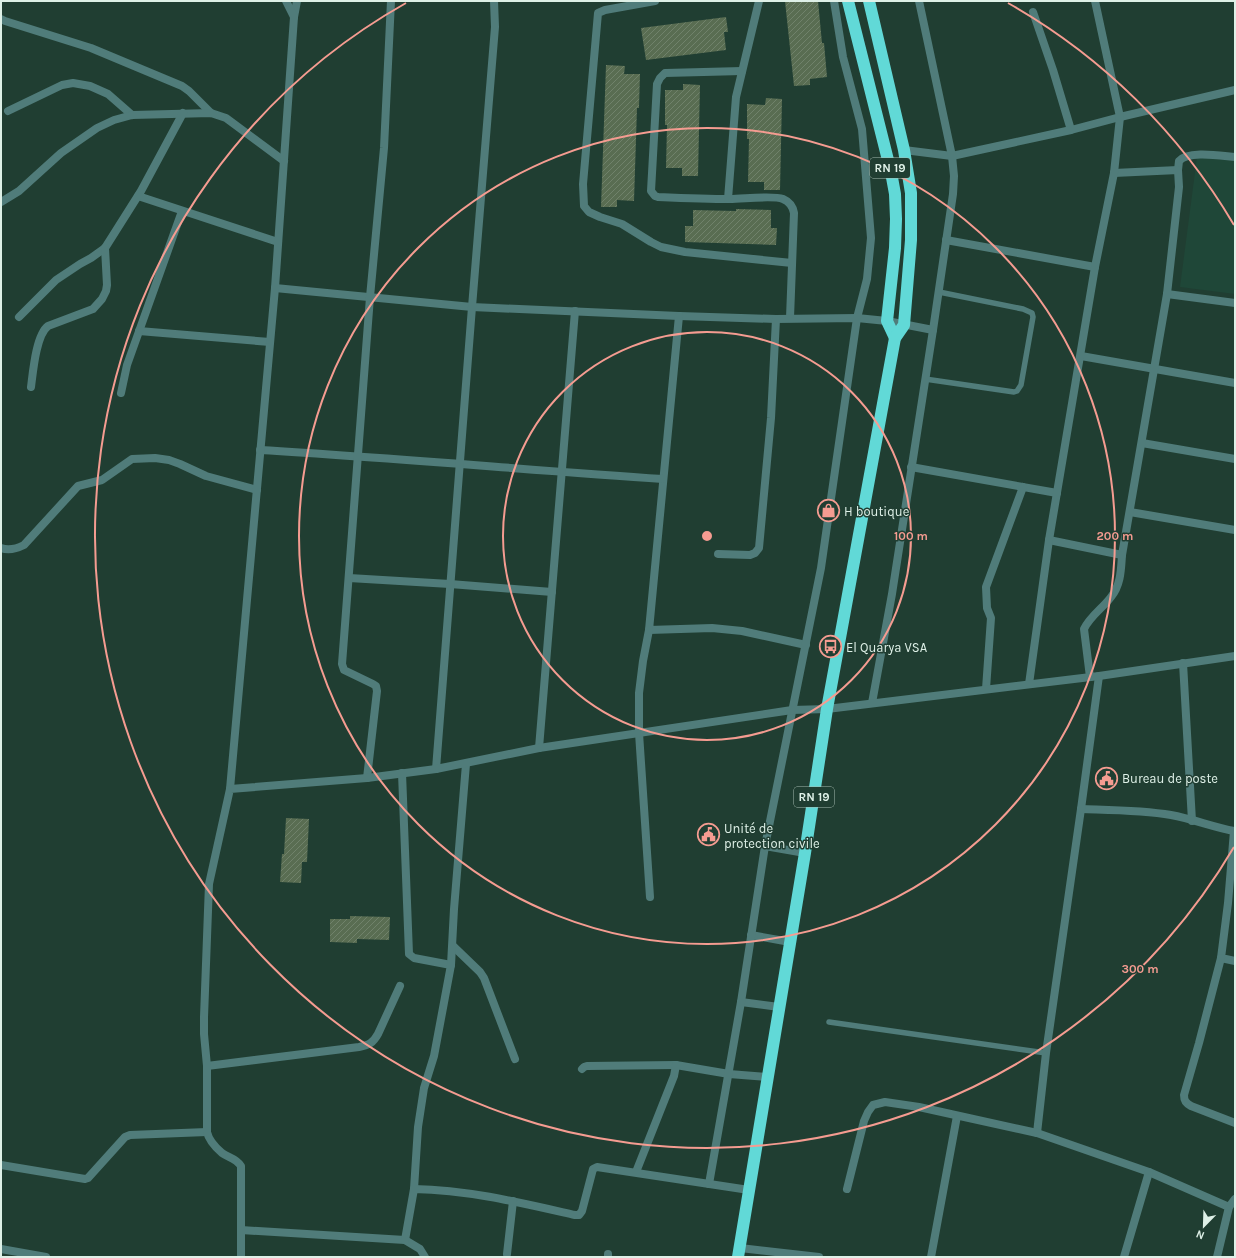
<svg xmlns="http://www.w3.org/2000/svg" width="1236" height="1258" viewBox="0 0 1236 1258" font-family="Karla,sans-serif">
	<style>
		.built { fill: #1f4738 }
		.building { fill: url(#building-hatch) }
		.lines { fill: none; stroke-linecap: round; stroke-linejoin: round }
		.lane { stroke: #507c7a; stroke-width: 5.5 }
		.street { stroke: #507c7a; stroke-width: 8 }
		.highway { stroke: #61d9d7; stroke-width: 12 }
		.ring { fill: none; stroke: #f59c91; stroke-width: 2 }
		.labels { text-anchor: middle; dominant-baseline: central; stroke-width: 3; stroke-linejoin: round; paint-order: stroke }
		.shield { fill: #203e32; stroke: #a5bbb1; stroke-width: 1 }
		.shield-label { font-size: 12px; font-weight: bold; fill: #def0e7 }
		.poi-label { font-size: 13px; fill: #def0e7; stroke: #203e32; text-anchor: start }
		.centre { fill: #f59c91; stroke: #203e32; stroke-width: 2 }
		.ring-label { font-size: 12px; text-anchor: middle; font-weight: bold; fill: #f59c91; stroke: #203e32; stroke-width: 3; stroke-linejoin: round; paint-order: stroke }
	</style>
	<defs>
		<pattern id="building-hatch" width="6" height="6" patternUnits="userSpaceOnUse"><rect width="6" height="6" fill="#596d52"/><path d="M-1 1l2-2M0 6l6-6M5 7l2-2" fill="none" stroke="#70826b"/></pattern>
	</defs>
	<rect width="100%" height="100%" fill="#203e32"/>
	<path class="built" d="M1197,157l38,4v133l-55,-7z"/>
	<g class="building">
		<path d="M785,1h33l4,42h2l3,34 -17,2v6l-16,1z"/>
		<path d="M726,17l2,15h-4l2,18 -80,10 -5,-32z"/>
		<path d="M606,65l19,1 -1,8h16l-1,34h-2l-3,93 -17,-1v7h-16z"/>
		<path d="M683,84l17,1 -2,91h-16v-8h-16l1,-43h-2v-35h18z"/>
		<path d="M766,98l16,1 -2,91h-16v-8h-16l1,-43h-2v-35l18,1z"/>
		<path d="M736,209l35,1v18h6l-1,17 -91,-3v-16h8v-16l43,1z"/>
		<path d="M286,818l23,1 -2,43h-5l-1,21 -21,-1 2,-28h2z"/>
		<path d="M350,916l40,1 -1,23 -32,-1v4l-27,-1v-23h20z"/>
	</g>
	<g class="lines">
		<g class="lane">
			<path d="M925,379l89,13 3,-1 4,-6 12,-68 -1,-4 -9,-4 -84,-17"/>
			<path d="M829,1022l217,31"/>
		</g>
		<g class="street">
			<path d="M655,1l-50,9 -7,3 -15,171 1,22 5,6 11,5 22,7 29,18 10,5 24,5 107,11"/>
			<path d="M1033,12l20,58 18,60"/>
			<path d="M294,17l3,-16"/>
			<path d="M1,19l4,2 86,27 91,38 7,5 22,22"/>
			<path d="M742,71l-77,2 -5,5 -3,6 -6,107 4,5 3,1c24,1 48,2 72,2 13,0 43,-4 53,0 7,3 10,8 11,14l-4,105"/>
			<path d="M8,111l54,-26 11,-2 17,3 18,8 24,21"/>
			<path d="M904,150l48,6 119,-26 49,-13 115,-27"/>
			<path d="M1178,170l1,-9c9,-11 43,-5 56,-4"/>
			<path d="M138,196l140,46"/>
			<path d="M728,199l8,-102 23,-96"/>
			<path d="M1,202l18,-11 42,-38 36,-25 17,-8 18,-5 79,-2 15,5 58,43"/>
			<path d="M946,240l149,27"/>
			<path d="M275,288l197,19 207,9 97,3 81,-1 30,3 46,9 20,-136 1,-18 -2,-20 -33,-155"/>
			<path d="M1167,294l68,9"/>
			<path d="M679,316l-30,314 63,-2 30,3 64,14"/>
			<path d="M19,317l37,-37 24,-16 11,-6 14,-10 36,-57 42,-78"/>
			<path d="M139,331l131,11"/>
			<path d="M1081,356l154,27"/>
			<path d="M31,387c2,-15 5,-52 17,-61l45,-17 9,-10 4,-8 1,-6 -2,-37"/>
			<path d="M121,393l6,-28 55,-154"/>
			<path d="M1142,443l93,16"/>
			<path d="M260,450c135,8 269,20 403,29"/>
			<path d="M911,467l146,26"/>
			<path d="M1130,512l105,18"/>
			<path d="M1049,540l73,15 45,-261 12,-107 -1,-17 -64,3"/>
			<path d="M1,548c8,3 15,1 23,-3l54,-59 24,-6 30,-21 23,-1 14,2 11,4 26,12 51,14"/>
			<path d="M718,554l32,1 5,-2 4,-5 12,-130 5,-99"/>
			<path d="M349,578l101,6 102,8"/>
			<path d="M649,630l-6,31 -4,32v40l11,164"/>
			<path d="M1183,663l9,158"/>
			<path d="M1090,677l-6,-48c6,-13 19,-21 27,-32 10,-12 10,-28 11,-42"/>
			<path d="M1029,684l20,-144 46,-273 19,-94 6,-56 -25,-116"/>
			<path d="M986,689l5,-71 -4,-10 -1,-21 37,-100"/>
			<path d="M872,703l20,-109 41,-264"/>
			<path d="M539,748l36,-437"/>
			<path d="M436,769l36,-462 23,-280 -1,-26"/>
			<path d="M402,773l7,181 5,4 37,7"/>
			<path d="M367,778l10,-87 -1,-5 -3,-2 -29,-14 -2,-6 28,-367 14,-149 7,-147"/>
			<path d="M230,789l45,-501 19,-271 -8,-16"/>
			<path d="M1081,809c30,1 61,1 90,6 22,4 42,12 63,16l-6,72 -7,55 14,3"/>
			<path d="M765,846l40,7"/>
			<path d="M751,935l39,7"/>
			<path d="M453,946l27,26 4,6 31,81"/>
			<path d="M1221,958l-22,85 -15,52c0,6 2,8 7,11l44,17"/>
			<path d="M741,1002l38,5"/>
			<path d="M207,1066l152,-19c10,-2 14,-4 19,-13l22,-48"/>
			<path d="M582,1069l2,-2 3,-1 89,-1"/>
			<path d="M1037,1133l9,-80 35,-244 18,-133"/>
			<path d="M1,1165l84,14 3,-1 37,-41 5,-2 77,-3"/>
			<path d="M636,1172l38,-96 2,-11 53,9 39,3"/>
			<path d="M709,1184l32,-182 24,-156 56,-278 36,-250 10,-39 4,-41 -9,-109 -19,-72 -9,-56"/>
			<path d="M414,1189l4,-62 6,-39 10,-32 17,-91 3,-56 12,-145"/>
			<path d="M847,1189l17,-68 4,-9 5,-7 12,-3 34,5 118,26 112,39 80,35"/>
			<path d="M241,1230l164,10 15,9 5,8"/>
			<path d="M405,1240l9,-51c55,1 108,14 161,26h4l3,-4 11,-42 4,-2 152,23"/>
			<path d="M740,1248l79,9"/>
			<path d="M1,1249l45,8"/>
			<path d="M507,1254l6,-53"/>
			<path d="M241,1257v-91c-5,-8 -12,-8 -19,-13 -7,-6 -13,-12 -15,-21v-66l-3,-32v-17l5,-133 21,-95 137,-11 69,-9 103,-21 253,-38 35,-1 272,-33 136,-20"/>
			<path d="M608,1257v-3"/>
			<path d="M931,1257l26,-141"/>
			<path d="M1124,1257l25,-85"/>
			<path d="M1217,1257l12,-50 6,-8"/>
		</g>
		<g class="highway">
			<path d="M848,1l43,171 4,22 1,25 -1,29 -8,73 8,17"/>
			<path d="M738,1257l67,-404 22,-144 68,-371 9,-13 7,-85v-47l-7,-43 -35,-149"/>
		</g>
	</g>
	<g class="ring">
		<circle cx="707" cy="536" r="204"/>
		<circle cx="707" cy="536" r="408"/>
		<path d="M1234 847A612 612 0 1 1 406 3M1008 3A612 612 0 0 1 1234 225"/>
	</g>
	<defs>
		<symbol id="shop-ring" viewBox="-11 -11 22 22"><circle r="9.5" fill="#203e32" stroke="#f59c91" stroke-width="1.5"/><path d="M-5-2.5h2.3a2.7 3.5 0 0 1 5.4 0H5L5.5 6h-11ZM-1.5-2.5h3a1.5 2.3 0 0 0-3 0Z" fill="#f59c91"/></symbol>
		<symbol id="bus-ring" viewBox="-11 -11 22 22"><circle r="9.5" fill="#203e32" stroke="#f59c91" stroke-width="1.5"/><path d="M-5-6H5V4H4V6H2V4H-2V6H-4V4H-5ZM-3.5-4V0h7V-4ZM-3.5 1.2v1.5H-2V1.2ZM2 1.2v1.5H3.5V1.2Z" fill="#f59c91"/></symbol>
		<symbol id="civic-ring" viewBox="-11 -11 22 22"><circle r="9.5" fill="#203e32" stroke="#f59c91" stroke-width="1.5"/><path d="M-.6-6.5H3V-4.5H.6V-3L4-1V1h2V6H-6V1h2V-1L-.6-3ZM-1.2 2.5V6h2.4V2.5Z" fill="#f59c91"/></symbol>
	</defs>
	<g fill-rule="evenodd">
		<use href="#shop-ring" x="816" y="498" width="25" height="25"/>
		<use href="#bus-ring" x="818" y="634" width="25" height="25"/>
		<use href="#civic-ring" x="1094" y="766" width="25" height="25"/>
		<use href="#civic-ring" x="696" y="822" width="25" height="25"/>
	</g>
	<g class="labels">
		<g class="shield">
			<rect x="870" y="158" width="40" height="20" rx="3"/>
			<rect x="794" y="787" width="40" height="20" rx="3"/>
		</g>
		<g class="shield-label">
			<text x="890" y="168">RN 19</text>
			<text x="814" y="797">RN 19</text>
		</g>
		<g class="poi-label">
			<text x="844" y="511">H boutique</text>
			<text x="846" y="647">El Quarya VSA</text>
			<text x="1122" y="778">Bureau de poste</text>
			<text x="724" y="828">Unité de<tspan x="724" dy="15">protection civile</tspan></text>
		</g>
	</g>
	<circle cx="707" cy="536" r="6" class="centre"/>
	<g class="ring-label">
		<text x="911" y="540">100 m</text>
		<text x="1115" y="540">200 m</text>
		<text x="1140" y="973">300 m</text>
	</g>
	<rect width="1236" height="1258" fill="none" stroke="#def0e7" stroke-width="4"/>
	<g transform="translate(1204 1226) rotate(203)" stroke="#203e32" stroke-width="3" paint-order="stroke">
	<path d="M0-3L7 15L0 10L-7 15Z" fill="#def0e7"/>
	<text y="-6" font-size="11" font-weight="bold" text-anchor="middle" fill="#def0e7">N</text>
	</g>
</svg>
